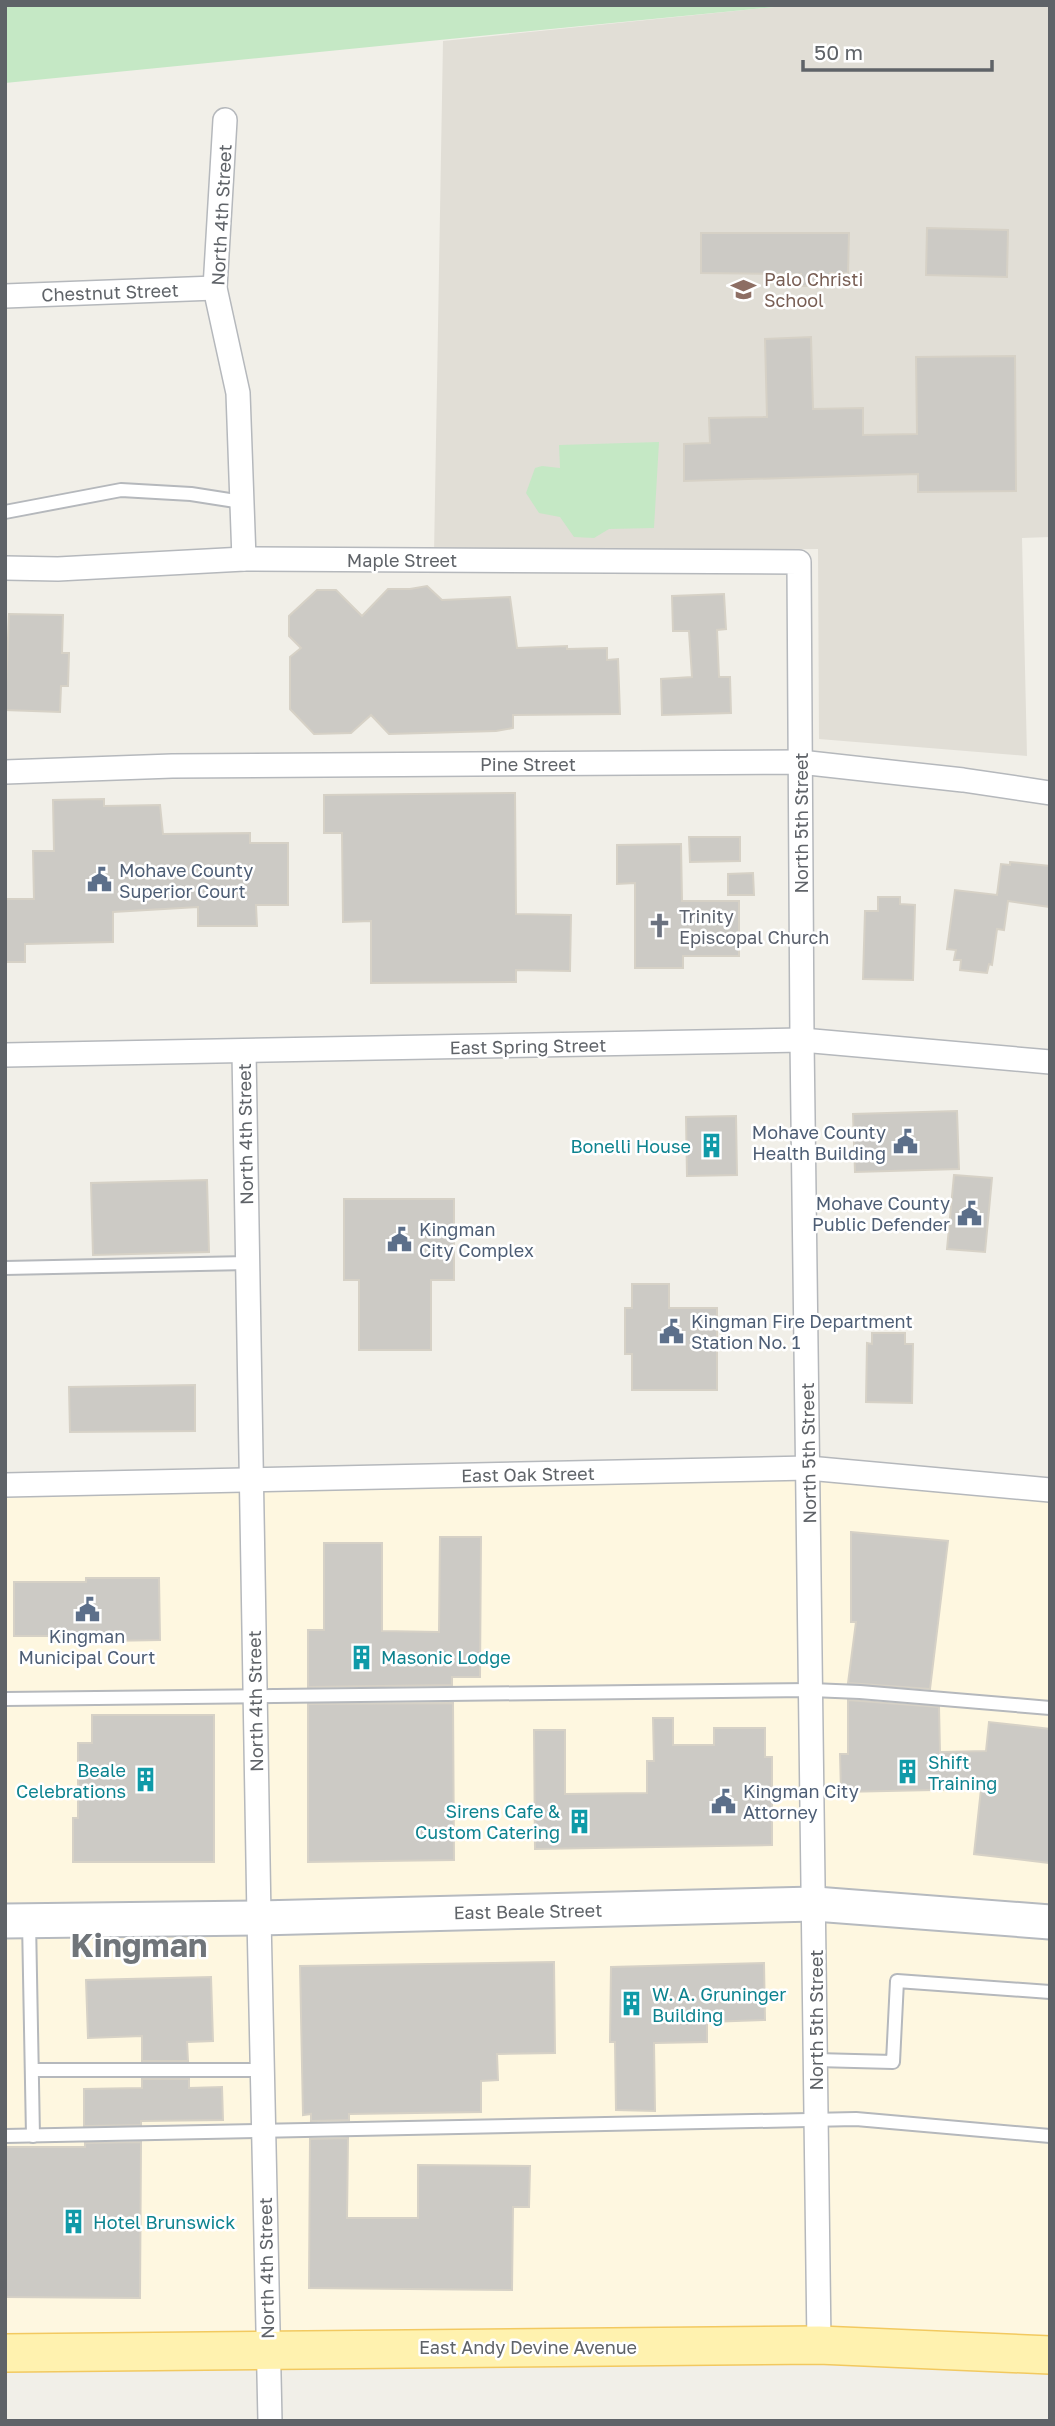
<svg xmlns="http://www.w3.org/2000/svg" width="1055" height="2426" viewBox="0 0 1055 2426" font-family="'Golos Text',sans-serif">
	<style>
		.commercial { fill: #fef7e0 }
		.education { fill: #e1ded6 }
		.green { fill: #c5e8c5 }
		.building { fill: #cccac5; stroke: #d6d1c6; stroke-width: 2 }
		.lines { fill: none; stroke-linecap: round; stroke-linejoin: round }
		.service-casing { stroke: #b5b8bc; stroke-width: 16 }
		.minor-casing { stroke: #b5b8bc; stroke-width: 26 }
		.secondary-casing { stroke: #b6babf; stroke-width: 37 }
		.primary-casing { stroke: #f2c960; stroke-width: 40 }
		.service { stroke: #fff; stroke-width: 12 }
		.minor { stroke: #fff; stroke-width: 23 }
		.secondary { stroke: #fff; stroke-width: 33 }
		.primary { stroke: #fff2af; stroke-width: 37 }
		.labels { text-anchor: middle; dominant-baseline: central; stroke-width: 5; stroke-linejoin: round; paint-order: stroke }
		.street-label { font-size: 18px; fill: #5f6368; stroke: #fff }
		.education-label { font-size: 18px; fill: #785e54; stroke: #fff; text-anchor: start }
		.service-label { font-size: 18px; fill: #4e5e75; stroke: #fff; text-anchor: start }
		.worship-label { font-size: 18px; fill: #5b616d; stroke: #fff; text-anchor: start }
		.culture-label { font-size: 18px; fill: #0d838f; stroke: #fff; text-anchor: start }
		.town-label { font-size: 32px; font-weight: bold; fill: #70757a; stroke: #fff }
	</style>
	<rect width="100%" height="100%" fill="#f1efe8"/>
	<path class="commercial" d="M808,1468l242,22v865l-1045,-2v-868z"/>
	<path class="education" d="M794,5h256v532l-28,1 5,218 -208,-17 -1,-190 -384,5 9,-513z"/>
	<g class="green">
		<path d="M5,5h789l-789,78z"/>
		<path d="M659,442l-5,86 -45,1 -15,9 -20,-1 -14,-20 -21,-4 -13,-20 9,-25 7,-2 18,2 -1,-23z"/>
	</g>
	<g class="building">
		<path d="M927,228l81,2 -1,47 -81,-2z"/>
		<path d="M701,233h148l-1,40h-18v13h-29v-12l-100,-1z"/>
		<path d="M811,337l2,72 50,-1v27l54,-1 -1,-77 99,-1 1,135 -98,1v-18l-234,7v-37l26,-1 -1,-25 58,-1 -2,-78z"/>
		<path d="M427,586l15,14 68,-3 7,51 50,-2v3l40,-1v12l11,-1 2,55 -107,1v13l-17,3 -107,3 -18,-19 -20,18 -37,1 -24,-25v-52l11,-9 -12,-12v-20l28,-26h19l26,26 26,-27h22z"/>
		<path d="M724,594l2,35 -9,1 2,47h11l1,36 -69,2 -1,-36 31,-2 -3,-46h-16l-1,-35z"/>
		<path d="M9,614l54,1 -1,38h7l-1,33h-7l-1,26 -55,-2z"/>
		<path d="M515,793l1,121 55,1 -1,56 -54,-1v12l-145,1v-62l-28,1 -1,-89h-18v-38z"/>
		<path d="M104,799v7l56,-1 3,29 87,-1v10h38v62h-32l1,21h-59v-19l-85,5v30l-88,2v18h-20v-63h29l-1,-48h21l-1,-51z"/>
		<path d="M689,837h51v24l-50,1z"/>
		<path d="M681,844l1,57h57v55h-56v12h-48v-85l-18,1v-39z"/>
		<path d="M1010,862l40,4v41l-42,-6 -4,29 -7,-1 -5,36 -3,-1 -2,9 -27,-3 1,-10h-7l2,-10 -9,-1 8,-59 42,5 4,-31 9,1z"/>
		<path d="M753,873l1,22h-26v-21z"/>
		<path d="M878,897h22v7l15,1 -2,75 -50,-1 2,-68h13z"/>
		<path d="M957,1111l2,58 -104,3 -2,-58z"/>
		<path d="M736,1116l1,59 -50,1 -1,-59z"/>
		<path d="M954,1175l38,3 -7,74 -38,-3z"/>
		<path d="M207,1180l2,72 -116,3 -2,-72z"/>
		<path d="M344,1199h110v81h-23v70h-72v-70h-15z"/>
		<path d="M632,1284h37v24h48v82h-85v-36h-7v-46h7z"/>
		<path d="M872,1333h33v11h8l-1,59 -46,-1 1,-59 5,1z"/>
		<path d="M195,1385v46l-125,1 -1,-45z"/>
		<path d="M851,1532l97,9 -18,148 -82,-6 8,-61h-5z"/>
		<path d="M440,1537h41l-1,140h-28v8l-144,2v-57h16v-87h58v88l57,1z"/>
		<path d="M86,1578h73l1,62 -110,2v-6h-36v-54h72z"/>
		<path d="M848,1700l91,7 1,45 46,-1 3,-29 61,7v134l-76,-9 7,-65 -140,3 -1,-38h8z"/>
		<path d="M453,1703l1,157 -146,2v-158z"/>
		<path d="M92,1715h122v147h-141v-44h5v-75h14z"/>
		<path d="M653,1718h20v27h41v-17h51v29h7v88l-237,4 -1,-119h31v64l82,-1v-32h7z"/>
		<path d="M554,1962l1,91 -58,1 1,26 -17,1v31l-132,2v6l-38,1v-7l-8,1 -3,-149z"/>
		<path d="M764,1963l1,57 -58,2v20l-53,1 1,68 -39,-1 -1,-68h-5l1,-75z"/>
		<path d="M211,1977l2,64 -26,1 1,19h-46v-25l-54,2 -2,-58z"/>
		<path d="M142,2079h47v9l33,-1 1,33 -82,1v4l-57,1v-37l58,-1z"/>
		<path d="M348,2138l-1,80h71v-53l112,1 -1,41h-16l-1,83 -203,-2 1,-149z"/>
		<path d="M141,2142l-1,156 -135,-1v-150h80v-4z"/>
	</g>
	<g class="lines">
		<defs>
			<g id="service">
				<path d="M5,512l116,-22 70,4 51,8"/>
				<path d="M5,1268l243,-5"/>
				<path d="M5,1699l806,-9 49,2 190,16"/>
				<path d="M29,1921l4,215"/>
				<path d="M816,2060l77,2 4,-81 153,11"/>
				<path d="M32,2070h230"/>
				<path d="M5,2136l851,-17 194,17"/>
			</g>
			<g id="minor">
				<path d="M225,120l-10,168 23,105 6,166"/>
				<path d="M5,296l210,-8"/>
				<path d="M5,568l53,1 186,-10 555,3 3,478 17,1305"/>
				<path d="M5,772l167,-6 628,-4 163,18 87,13"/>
				<path d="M244,1052l15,866 11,503"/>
				<path d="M5,1055l797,-15 248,22"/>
				<path d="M5,1485l803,-17 242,22"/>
			</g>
			<path id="secondary" d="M5,1921l254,-3 556,-14 235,18"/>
			<path id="primary" d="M5,2353l814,-8 231,10"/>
		</defs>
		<use href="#service" class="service-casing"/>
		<use href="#minor" class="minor-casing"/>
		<use href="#secondary" class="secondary-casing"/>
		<use href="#primary" class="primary-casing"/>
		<use href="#service" class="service"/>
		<use href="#minor" class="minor"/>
		<use href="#secondary" class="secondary"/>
		<use href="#primary" class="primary"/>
	</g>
	<defs>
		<symbol id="school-bare" viewBox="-9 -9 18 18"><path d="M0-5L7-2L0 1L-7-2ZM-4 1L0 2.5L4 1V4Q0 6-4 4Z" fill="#8d6e63" stroke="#fff" stroke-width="2.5" paint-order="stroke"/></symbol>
		<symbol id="civic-bare" viewBox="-9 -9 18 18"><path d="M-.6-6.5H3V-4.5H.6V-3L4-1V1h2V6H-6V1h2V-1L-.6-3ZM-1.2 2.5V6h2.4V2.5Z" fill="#5c6f8a" stroke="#fff" stroke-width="2.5" paint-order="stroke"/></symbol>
		<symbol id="church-bare" viewBox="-9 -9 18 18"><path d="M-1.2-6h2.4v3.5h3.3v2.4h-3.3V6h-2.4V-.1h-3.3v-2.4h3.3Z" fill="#6b7280" stroke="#fff" stroke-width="2.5" paint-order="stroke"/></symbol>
		<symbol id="building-bare" viewBox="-9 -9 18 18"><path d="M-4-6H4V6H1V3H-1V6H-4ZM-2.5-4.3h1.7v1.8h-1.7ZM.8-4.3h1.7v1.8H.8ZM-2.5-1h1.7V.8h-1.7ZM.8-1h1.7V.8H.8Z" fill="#0f9aa8" stroke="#fff" stroke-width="2.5" paint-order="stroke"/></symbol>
	</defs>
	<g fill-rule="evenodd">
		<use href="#school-bare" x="726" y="272" width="35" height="35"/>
		<use href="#civic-bare" x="82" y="862" width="35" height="35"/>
		<use href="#church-bare" x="642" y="908" width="35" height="35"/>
		<use href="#civic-bare" x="888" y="1124" width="35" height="35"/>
		<use href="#building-bare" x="694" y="1128" width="35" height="35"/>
		<use href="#civic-bare" x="952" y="1196" width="35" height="35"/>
		<use href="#civic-bare" x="382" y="1222" width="35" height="35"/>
		<use href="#civic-bare" x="654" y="1314" width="35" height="35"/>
		<use href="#civic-bare" x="70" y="1592" width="35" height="35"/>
		<use href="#building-bare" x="344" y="1640" width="35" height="35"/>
		<use href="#building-bare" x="890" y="1754" width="35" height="35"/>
		<use href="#building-bare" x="128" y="1762" width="35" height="35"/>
		<use href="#civic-bare" x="706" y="1784" width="35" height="35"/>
		<use href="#building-bare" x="562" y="1804" width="35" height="35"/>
		<use href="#building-bare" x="614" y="1986" width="35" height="35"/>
		<use href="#building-bare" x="56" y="2204" width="35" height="35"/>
	</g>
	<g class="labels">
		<g class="street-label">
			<text transform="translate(221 215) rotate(-87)">North 4th Street</text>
			<text transform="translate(110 292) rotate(-2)">Chestnut Street</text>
			<text x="402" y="560">Maple Street</text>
			<text x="528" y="764">Pine Street</text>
			<text transform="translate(801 823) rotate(-90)">North 5th Street</text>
			<text transform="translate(528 1046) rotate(-1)">East Spring Street</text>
			<text transform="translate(245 1134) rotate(-91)">North 4th Street</text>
			<text transform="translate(808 1453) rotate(-91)">North 5th Street</text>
			<text transform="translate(528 1474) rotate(-1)">East Oak Street</text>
			<text transform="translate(255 1701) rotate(-91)">North 4th Street</text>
			<text transform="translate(528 1911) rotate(-1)">East Beale Street</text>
			<text transform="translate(816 2020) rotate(-90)">North 5th Street</text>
			<text transform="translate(266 2268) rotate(-91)">North 4th Street</text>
			<text x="528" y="2347">East Andy Devine Avenue</text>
		</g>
		<g class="education-label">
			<text x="764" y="279">Palo Christi<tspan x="764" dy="21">School</tspan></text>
		</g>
		<g class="service-label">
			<text x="119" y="870">Mohave County<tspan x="119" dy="21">Superior Court</tspan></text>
			<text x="886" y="1132" text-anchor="end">Mohave County<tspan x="886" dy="21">Health Building</tspan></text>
			<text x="950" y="1203" text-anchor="end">Mohave County<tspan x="950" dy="21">Public Defender</tspan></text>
			<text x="419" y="1229">Kingman<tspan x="419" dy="21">City Complex</tspan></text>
			<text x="691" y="1321">Kingman Fire Department<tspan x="691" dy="21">Station No. 1</tspan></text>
			<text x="87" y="1636" text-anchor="middle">Kingman<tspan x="87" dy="21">Municipal Court</tspan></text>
			<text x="743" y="1791">Kingman City<tspan x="743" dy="21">Attorney</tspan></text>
		</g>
		<g class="worship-label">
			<text x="679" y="916">Trinity<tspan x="679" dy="21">Episcopal Church</tspan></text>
		</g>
		<g class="culture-label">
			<text x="691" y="1146" text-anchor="end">Bonelli House</text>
			<text x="381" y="1657">Masonic Lodge</text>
			<text x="928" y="1762">Shift<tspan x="928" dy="21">Training</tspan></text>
			<text x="126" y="1770" text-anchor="end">Beale<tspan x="126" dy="21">Celebrations</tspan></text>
			<text x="560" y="1811" text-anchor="end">Sirens Cafe &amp;<tspan x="560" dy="21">Custom Catering</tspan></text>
			<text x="652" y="1994">W. A. Gruninger<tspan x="652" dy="21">Building</tspan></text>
			<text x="93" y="2222">Hotel Brunswick</text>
		</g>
		<g class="town-label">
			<text x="139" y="1945">Kingman</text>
		</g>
	</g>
	<rect width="1055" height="2426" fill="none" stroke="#5f6368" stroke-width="14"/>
	<path d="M803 60v10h189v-10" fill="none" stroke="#5f6368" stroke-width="3.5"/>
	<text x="814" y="60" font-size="21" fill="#5f6368" stroke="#ffffff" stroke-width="5" paint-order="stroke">50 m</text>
</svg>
